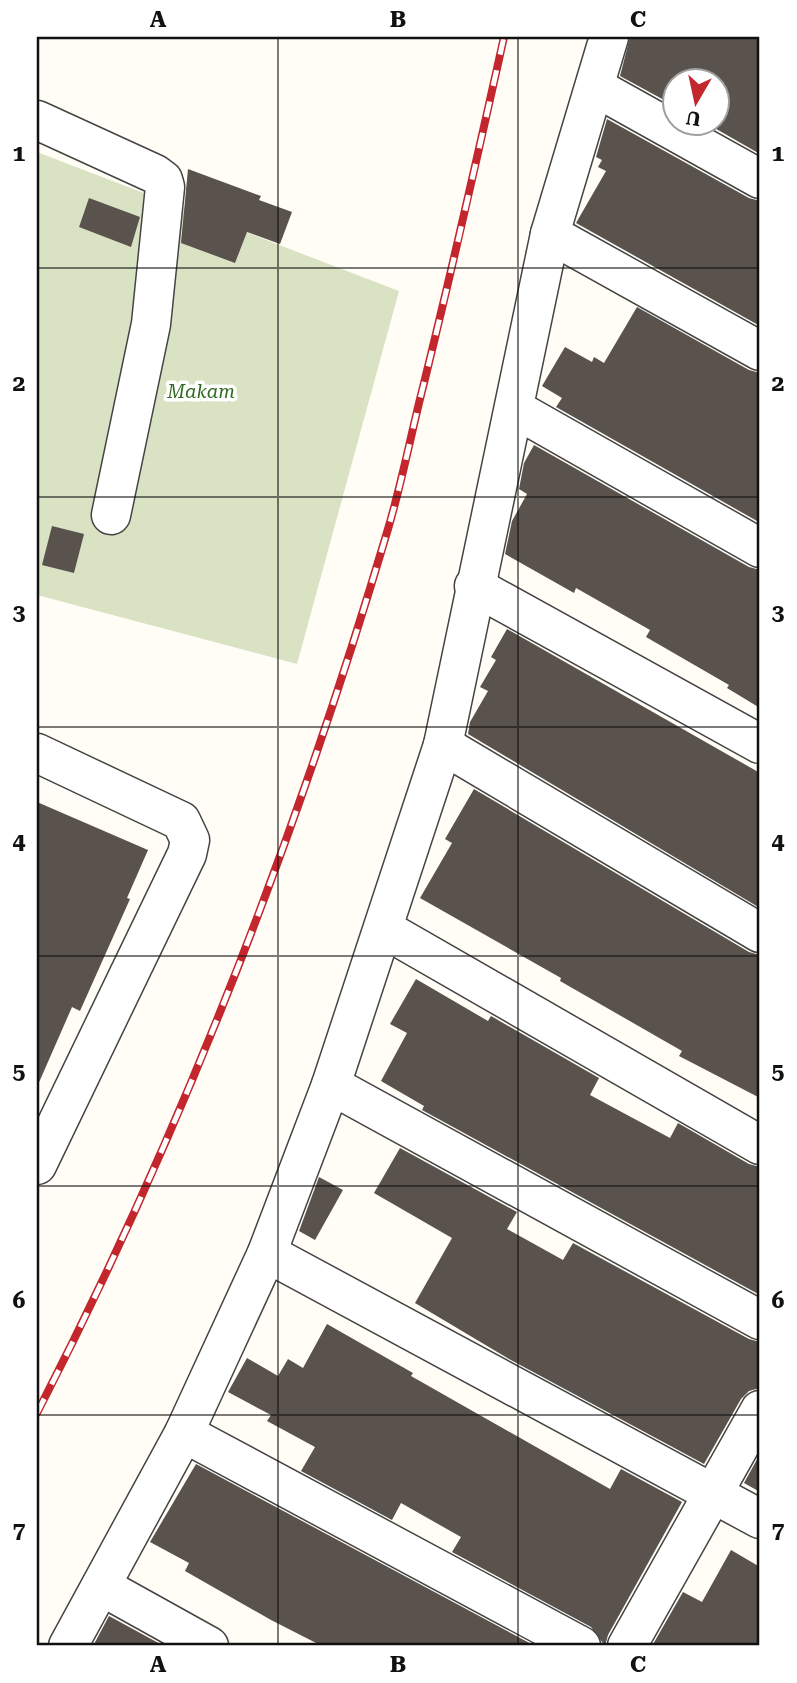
<svg xmlns="http://www.w3.org/2000/svg" width="797" height="1683" viewBox="0 0 797 1683" font-family="'Roboto Serif',serif">
	<style>
		.cemetery { fill: #d9e3c4 }
		.building { fill: #5a524d }
		.lines { fill: none; stroke-linecap: round; stroke-linejoin: round }
		.minor-casing { stroke: #444; stroke-width: 41 }
		.minor { stroke: #fff; stroke-width: 38 }
		.rail-casing { stroke: #c4262e; stroke-width: 8 }
		.rail { stroke: #fff; stroke-width: 5; stroke-dasharray: 16; stroke-linecap: butt }
		.grid { fill: none; stroke: #111; stroke-width: 2; stroke-opacity: 0.55 }
		.labels { text-anchor: middle; dominant-baseline: central; stroke-width: 7; stroke-linejoin: round; paint-order: stroke }
		.park-label { font-size: 19px; font-style: italic; fill: #2f6b1f; stroke: #fff }
		.neatline { fill: none; stroke: #111; stroke-width: 2.5 }
		.grid-label { font-size: 23px; text-anchor: middle; font-weight: bold; fill: #111 }
	</style>
	<rect width="100%" height="100%" fill="#fffdf5"/>
	<path class="cemetery" d="M37,152l362,139 -102,373 -260,-69z"/>
	<g class="building">
		<path d="M630,37h130v117l-56,-32h13v-42h-42v26l-55,-30z"/>
		<path d="M607,119l142,79 11,3v125l-184,-103 30,-52 -8,-4 4,-7 -6,-3z"/>
		<path d="M188,169l73,27 -2,4 33,12 -12,32 -33,-12 -12,31 -54,-20z"/>
		<path d="M89,198l51,19 -9,30 -52,-20z"/>
		<path d="M637,307l112,63 11,3v143l-3,5 -201,-114 6,-9 -20,-12 23,-39 27,15 2,-5 10,6z"/>
		<path d="M534,445l215,122 11,3v138l-33,-20 2,-3 -83,-48 4,-7 -74,-42 -2,5 -69,-39 7,-33 15,-27 -8,-5 5,-26z"/>
		<path d="M52,526l32,8 -10,39 -32,-8z"/>
		<path d="M507,629l253,144v135l-292,-174 2,-12 18,-31 -8,-4 16,-27 -5,-3z"/>
		<path d="M474,789l275,163 11,3v143l-81,-42 3,-5 -122,-70 1,-3 -141,-80 32,-55 -7,-4z"/>
		<path d="M37,802l111,48 -21,48 3,1 -50,112 -8,-4 -35,80z"/>
		<path d="M416,979l72,42 3,-5 108,62 -9,17 80,43 8,-15 71,41 11,3v128l-338,-185 2,-4 -43,-25 26,-48 -17,-9z"/>
		<path d="M400,1148l117,64 -10,17 56,31 10,-17 176,96 11,3v46l-11,3 -8,8 -37,65 -195,-105 -94,-56 37,-65 -78,-45z"/>
		<path d="M319,1177l24,13 -28,50 -16,-9z"/>
		<path d="M327,1324l86,49 -2,3 199,113 11,-20 61,33 -74,133 -3,11 -14,-19 -139,-75 9,-15 -60,-34 -9,17 -91,-49 14,-24 -48,-26 4,-6 -43,-23 19,-34 31,18 10,-17 15,9z"/>
		<path d="M760,1454v38l-16,-9z"/>
		<path d="M196,1464l339,182h-213l-51,-26 -86,-49 4,-8 -39,-21z"/>
		<path d="M731,1550l29,17v79h-108l31,-54 19,10z"/>
		<path d="M109,1616l55,30h-71z"/>
	</g>
	<g class="lines">
		<defs>
			<g id="minor">
				<path d="M595,87l165,92"/>
				<path d="M37,120l118,54 8,6 2,7 -14,137 -40,191"/>
				<path d="M550,234l210,117"/>
				<path d="M515,409l245,139"/>
				<path d="M474,586l286,158"/>
				<path d="M443,745l317,188"/>
				<path d="M37,753l144,68 9,19 -3,14 -150,311"/>
				<path d="M384,929l376,216"/>
				<path d="M331,1085l112,-340 107,-511 59,-197"/>
				<path d="M267,1253l493,266"/>
				<path d="M184,1433l397,213"/>
				<path d="M101,1586l108,60"/>
				<path d="M68,1646l116,-213 83,-180 64,-168 429,235"/>
				<path d="M627,1646l133,-236"/>
			</g>
		</defs>
		<use href="#minor" class="minor-casing"/>
		<use href="#minor" class="minor"/>
		<defs>
			<path id="rail" d="M37,1413c145,-282 261,-580 351,-884 14,-47 23,-95 35,-142 29,-117 55,-233 81,-350"/>
		</defs>
		<use href="#rail" class="rail-casing"/>
		<use href="#rail" class="rail"/>
	</g>
	<path class="grid" d="M278,37v1609M518,37v1609M37,268h723M37,497h723M37,727h723M37,956h723M37,1186h723M37,1415h723"/>
	<g class="labels">
		<g class="park-label">
			<text x="201" y="391">Makam</text>
		</g>
	</g>
	<rect width="797" height="1683" fill="none" stroke="#ffffff" stroke-width="77"/>
	<g transform="translate(696 102) rotate(189)"><circle r="33" fill="#ffffff" stroke="#a0a0a0" stroke-width="2"/>
	<path d="M0-5L12 26L0 18L-12 26Z" fill="#c4262e"/>
	<text y="-10" font-size="19" font-weight="bold" text-anchor="middle" fill="#111111">U</text>
	</g>
	<rect x="38" y="38" width="720" height="1606" class="neatline"/>
	<g class="grid-label">
		<text x="158" y="27">A</text>
		<text x="398" y="27">B</text>
		<text x="638" y="27">C</text>
		<text x="19" y="161">1</text>
		<text x="778" y="161">1</text>
		<text x="19" y="391">2</text>
		<text x="778" y="391">2</text>
		<text x="19" y="620">3</text>
		<text x="778" y="620">3</text>
		<text x="19" y="849">4</text>
		<text x="778" y="849">4</text>
		<text x="19" y="1079">5</text>
		<text x="778" y="1079">5</text>
		<text x="19" y="1308">6</text>
		<text x="778" y="1308">6</text>
		<text x="19" y="1538">7</text>
		<text x="778" y="1538">7</text>
		<text x="158" y="1672">A</text>
		<text x="398" y="1672">B</text>
		<text x="638" y="1672">C</text>
	</g>
</svg>
